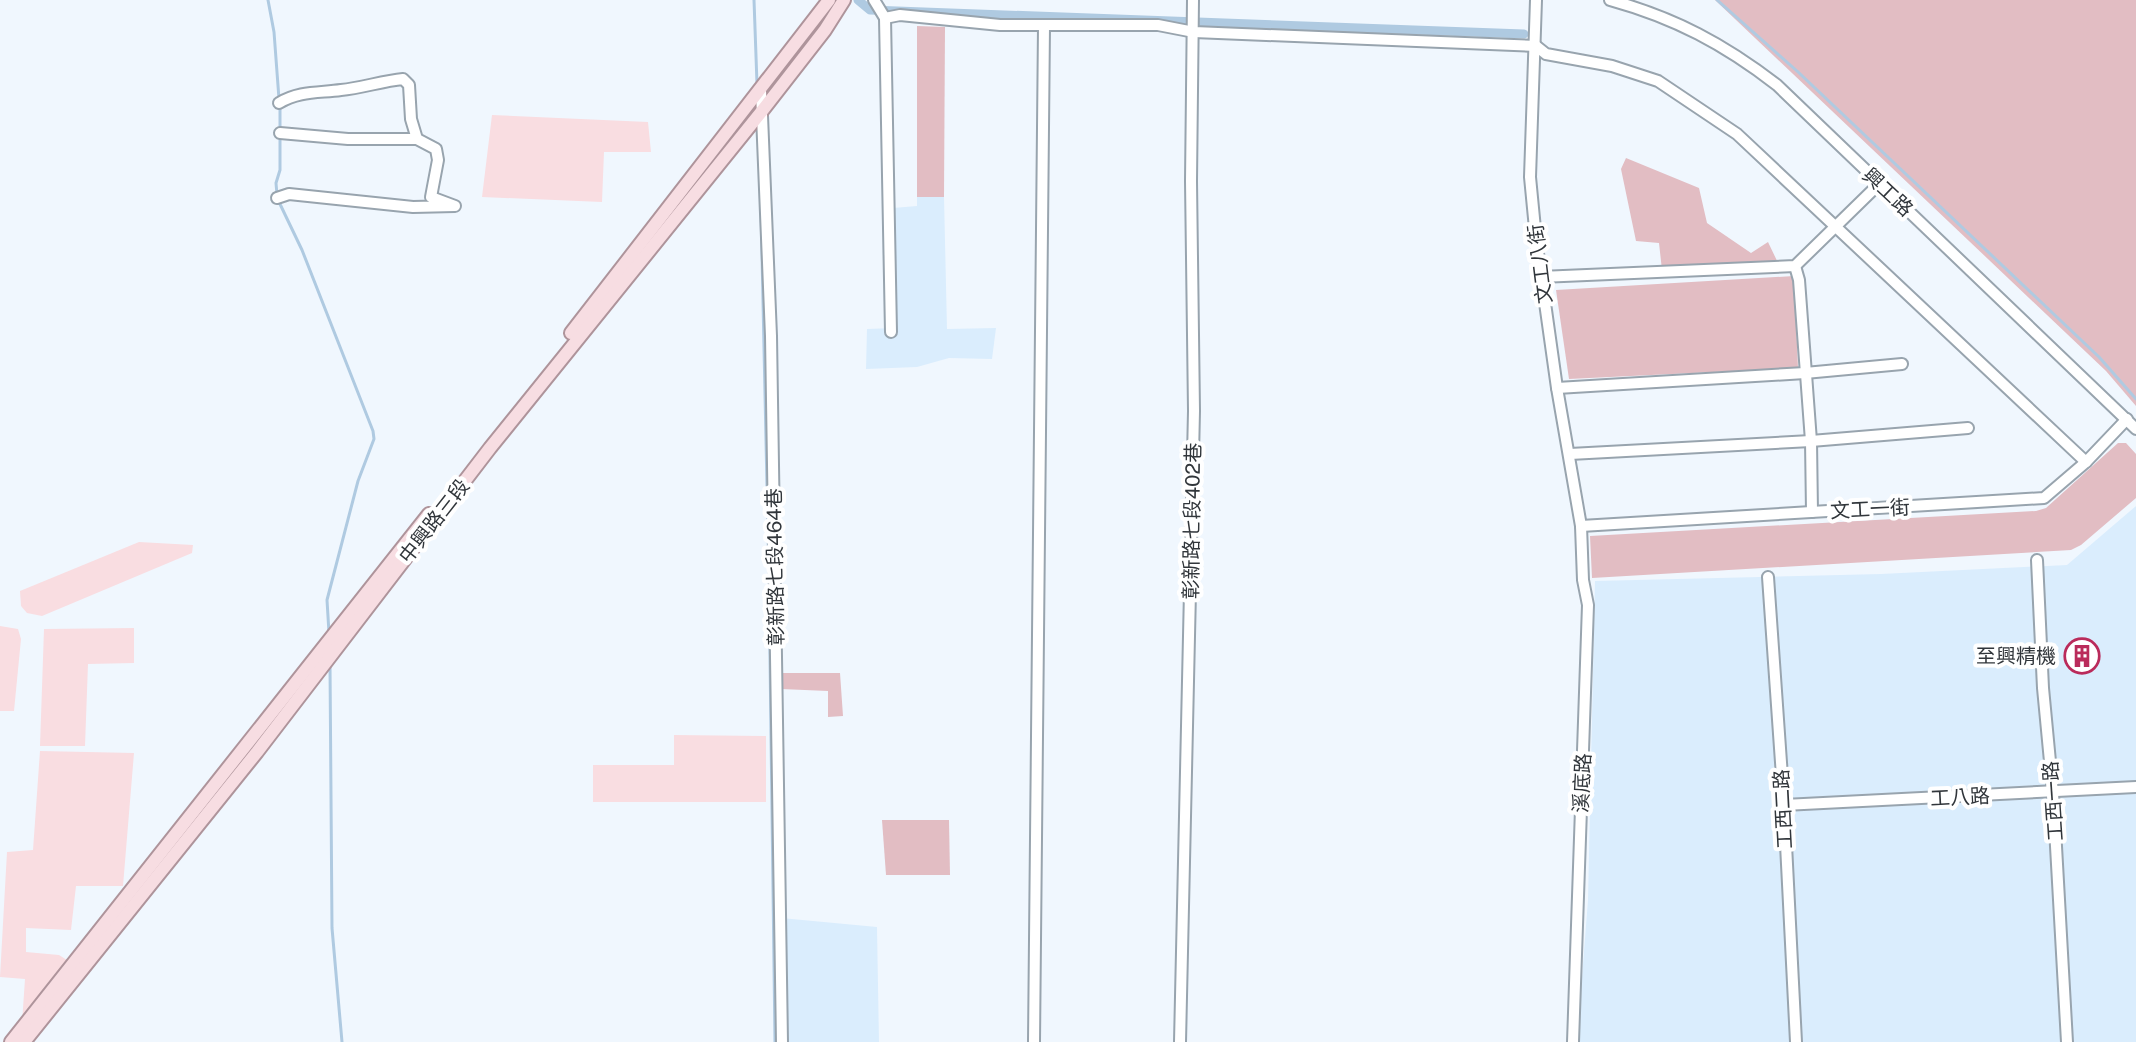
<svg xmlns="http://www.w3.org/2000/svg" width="2136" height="1042" viewBox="0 0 2136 1042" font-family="'Public Sans','Noto Sans TC',sans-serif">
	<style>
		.built { fill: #daedfd }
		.green { fill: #f9dde1 }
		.forest { fill: #e2bdc3 }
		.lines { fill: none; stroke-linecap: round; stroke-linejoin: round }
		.stream { stroke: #afcae1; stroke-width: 3 }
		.canal { stroke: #afcae1; stroke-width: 9 }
		.minor-casing { stroke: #98a4ae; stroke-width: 14 }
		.major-casing { stroke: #ae949b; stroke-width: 16 }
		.minor { stroke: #fff; stroke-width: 10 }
		.major { stroke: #f7dde2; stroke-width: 12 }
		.labels { text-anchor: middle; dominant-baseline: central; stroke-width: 8; stroke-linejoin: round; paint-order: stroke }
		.street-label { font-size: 20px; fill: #31363b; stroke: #fff }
		.poi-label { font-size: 20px; fill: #31363b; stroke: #fff; text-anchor: end }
	</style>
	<rect width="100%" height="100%" fill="#f0f7fe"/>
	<g class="built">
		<path d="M917,197h27l3,132 49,-1 -4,31 -43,-1 -32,9 -51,2 1,-40 27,-1 -1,-120 24,-2z"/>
		<path d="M2136,506v536h-559l11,-142 7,-319 286,-7 186,-9z"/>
		<path d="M781,918l96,9 2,115h-93z"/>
	</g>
	<g class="green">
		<path d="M492,115l156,7 3,30h-47l-2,50 -120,-5z"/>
		<path d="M139,542l54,3 -1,8 -150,63 -15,-3 -6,-7 -1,-15z"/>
		<path d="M0,626l18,3 3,10 -7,72h-14z"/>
		<path d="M134,628v35l-46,1 -3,82h-45l4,-117z"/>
		<path d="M674,735l92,1v66h-173v-37h81z"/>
		<path d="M40,751l94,2 -11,133h-47l-5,44 -45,-2v24l33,3 11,7 -48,61 3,-44 -25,-2 7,-125 26,-2z"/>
	</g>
	<g class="forest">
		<path d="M1715,0h421v406l-30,-35z"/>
		<path d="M917,26l28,1 -1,170h-27z"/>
		<path d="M1626,158l73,30 8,35 44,30 17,-11 11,23 -117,5 -3,-27 -23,-2 -15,-72z"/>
		<path d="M1794,276l4,92 -229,11 -13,-89z"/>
		<path d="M2118,443h8l10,11v44l-55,47 -10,5 -479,28 -2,-42 446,-25 10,-3z"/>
		<path d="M780,673h60l3,43 -15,1v-26l-47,-2z"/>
		<path d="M882,820h67l1,55h-64z"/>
	</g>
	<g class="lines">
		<g class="stream">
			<path d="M268,0l6,32 5,67"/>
			<path d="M754,0l3,84"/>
			<path d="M1717,0l80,71 302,286 37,42"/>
			<path d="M277,195l-1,-12 4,-13v-63"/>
			<path d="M279,202l23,48 71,181 1,8 -16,42 -31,119 2,33"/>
			<path d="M761,208l8,371 6,463"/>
			<path d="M330,665l2,263 10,114"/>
		</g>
		<path class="canal" d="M858,0l12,10 654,24"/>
		<defs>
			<g id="minor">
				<path d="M874,0l11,18 6,314"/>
				<path d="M1536,0l-6,177 6,62 21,149 24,138 2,54 5,25 -15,437"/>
				<path d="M1610,0c65,18 114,44 167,85l359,344"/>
				<path d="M885,18l15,-3 100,10h158l36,7 342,14 10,8 66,12 46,15 79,53 349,328"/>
				<path d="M761,91l10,245 11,706"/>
				<path d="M280,133l68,6h69"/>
				<path d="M277,198l12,-4 124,13 42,-1 -24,-9 7,-37 -2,-11 -19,-10 -6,-20 -2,-34 -6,-6c-21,2 -41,9 -62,11 -23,3 -42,1 -62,13"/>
				<path d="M1795,266l4,14 12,161 1,71"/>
				<path d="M1540,277l255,-11 84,-82"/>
				<path d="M1557,388l248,-15 97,-9"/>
				<path d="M1570,454l241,-13 157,-13"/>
				<path d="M1581,526l463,-28 42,-36 41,-43"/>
				<path d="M2037,560l6,128 10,105 14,249"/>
				<path d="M1768,577l16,228 12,237"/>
				<path d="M1784,805l352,-18"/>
				<path d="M1034,1042l10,-1016"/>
				<path d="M1180,1042l14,-631 -3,-230 2,-181"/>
			</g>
			<g id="major">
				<path d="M571,333l258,-333"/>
				<path d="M11,1042l418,-528"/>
				<path d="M24,1042l233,-290 233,-304 272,-337 63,-81 19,-30"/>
			</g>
		</defs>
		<use href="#minor" class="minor-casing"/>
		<use href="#major" class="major-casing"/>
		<use href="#minor" class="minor"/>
		<use href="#major" class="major"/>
	</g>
	<defs>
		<symbol id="building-ring" viewBox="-11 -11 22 22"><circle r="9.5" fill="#fff" stroke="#ba2b5b" stroke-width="1.5"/><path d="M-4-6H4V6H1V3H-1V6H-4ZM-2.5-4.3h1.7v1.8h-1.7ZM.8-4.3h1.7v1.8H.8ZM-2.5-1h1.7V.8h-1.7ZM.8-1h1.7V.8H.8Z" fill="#ba2b5b"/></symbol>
	</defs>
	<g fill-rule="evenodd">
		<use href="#building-ring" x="2062" y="636" width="40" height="40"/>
	</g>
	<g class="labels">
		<g class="street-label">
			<text transform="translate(1888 192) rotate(43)">興工路</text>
			<text transform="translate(1540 264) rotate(-97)">文工八街</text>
			<text transform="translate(1870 509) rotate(-3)">文工一街</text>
			<text transform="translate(434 521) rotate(-52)">中興路三段</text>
			<text transform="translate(1192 521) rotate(-89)">彰新路七段402巷</text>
			<text transform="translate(775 567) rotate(-91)">彰新路七段464巷</text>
			<text transform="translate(1582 783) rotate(-87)">溪底路</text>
			<text transform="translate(1960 797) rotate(-3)">工八路</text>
			<text transform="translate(2053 801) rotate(-94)">工西一路</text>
			<text transform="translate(1783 809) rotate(-93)">工西二路</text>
		</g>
		<g class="poi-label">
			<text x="2056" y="656">至興精機</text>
		</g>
	</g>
</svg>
